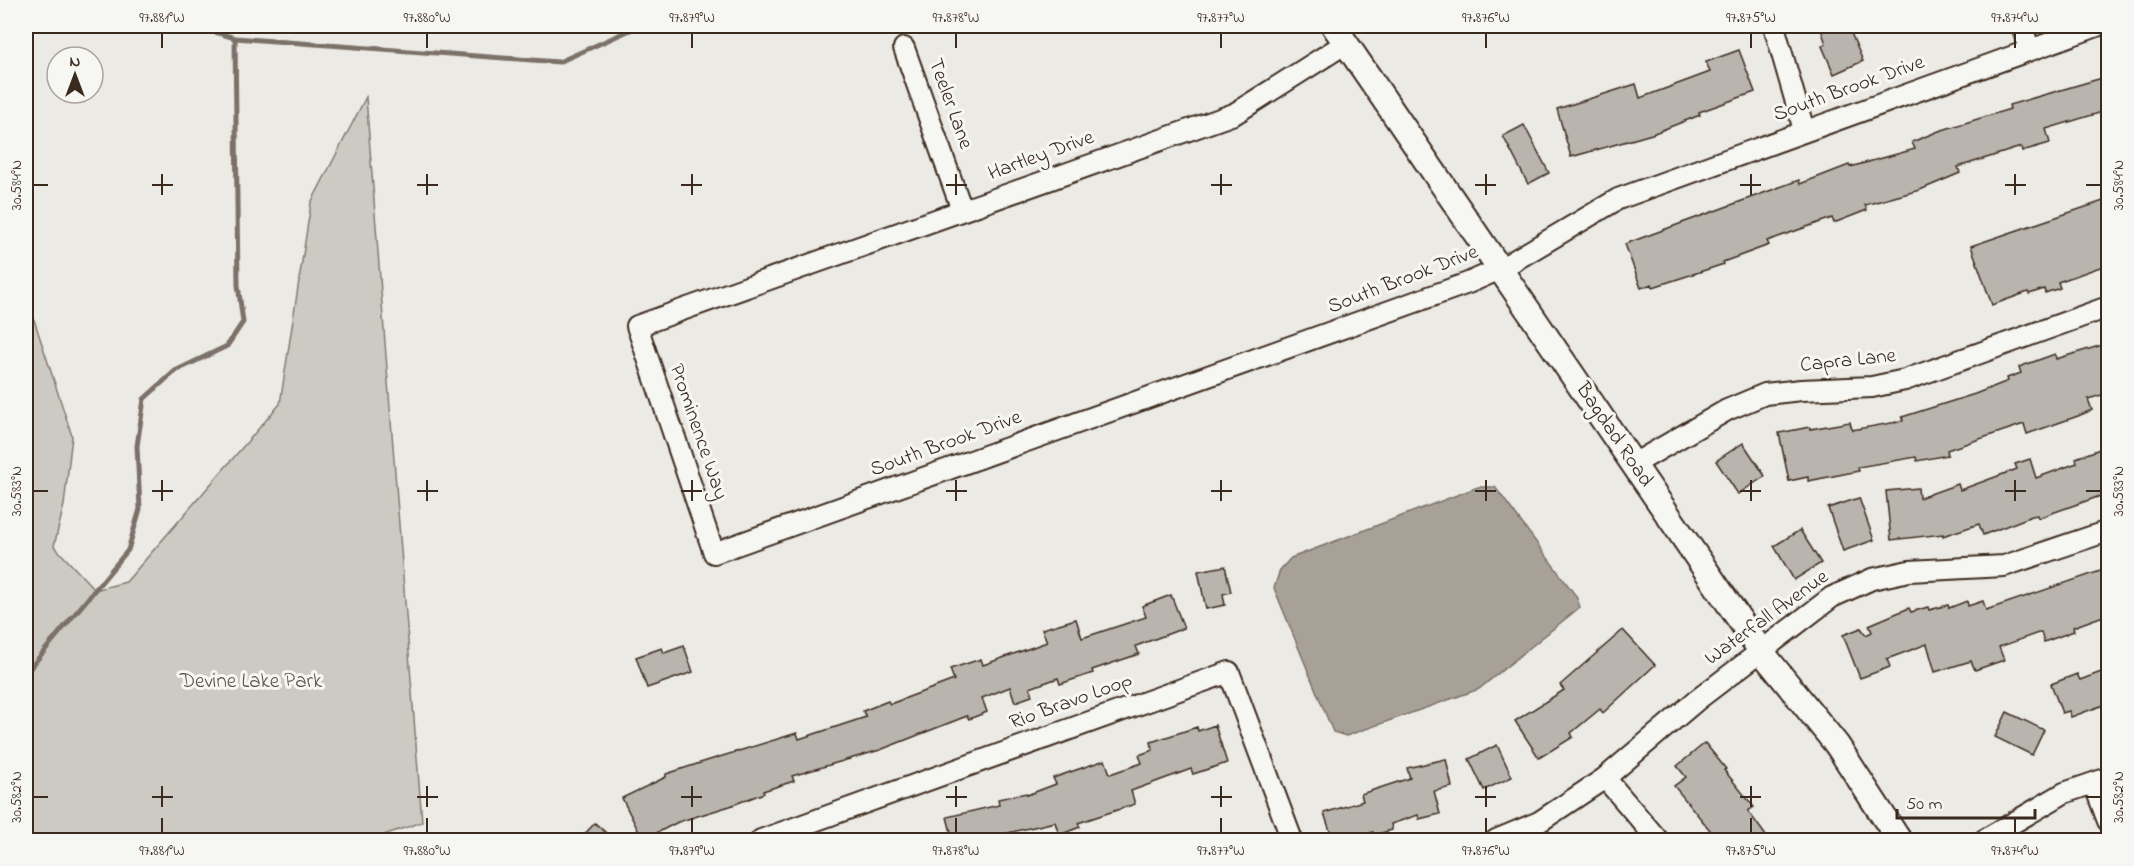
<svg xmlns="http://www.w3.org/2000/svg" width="2134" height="866" viewBox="0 0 2134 866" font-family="'Indie Flower',sans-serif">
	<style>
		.green { fill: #cdcac4; stroke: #847a71; stroke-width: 1.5 }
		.water { fill: #a8a198; stroke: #7c7167; stroke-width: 1.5 }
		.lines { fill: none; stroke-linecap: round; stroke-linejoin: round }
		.stream { stroke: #7c7167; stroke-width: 5 }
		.building { fill: #bab4ae; stroke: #3b2a1e; stroke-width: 1.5 }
		.minor-casing { stroke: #3b2a1e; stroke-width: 24 }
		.tertiary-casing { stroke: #3b2a1e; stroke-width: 28 }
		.minor { stroke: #f6f6f2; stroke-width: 20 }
		.tertiary { stroke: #f6f6f2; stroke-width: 24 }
		.ticks { fill: none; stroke: #3b2a1e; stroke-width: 2 }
		.labels { text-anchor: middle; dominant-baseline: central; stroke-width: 6; stroke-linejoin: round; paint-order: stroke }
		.street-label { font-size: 21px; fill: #3b2a1e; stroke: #f6f6f2 }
		.park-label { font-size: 21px; fill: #605248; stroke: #f6f6f2 }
		.neatline { fill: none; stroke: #3b2a1e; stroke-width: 2 }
		.ticks-label { font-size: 15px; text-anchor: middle; fill: #3b2a1e }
	</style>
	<rect width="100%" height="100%" fill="#ebeae5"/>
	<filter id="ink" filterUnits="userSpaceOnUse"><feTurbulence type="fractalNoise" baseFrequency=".0167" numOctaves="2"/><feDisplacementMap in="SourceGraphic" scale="12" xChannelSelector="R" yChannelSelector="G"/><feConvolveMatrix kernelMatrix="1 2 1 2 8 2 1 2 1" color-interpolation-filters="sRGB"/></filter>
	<g filter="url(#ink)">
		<path class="green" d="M366,97l56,725 -53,18h-343v-545l46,141 -8,69 -10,41 41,44 31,-8 154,-178 31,-201z"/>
		<path class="water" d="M1478,487h17l81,109 4,11 -101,82 -133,47 -13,-4 -59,-144 6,-18 11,-12z"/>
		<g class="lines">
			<g class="stream">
				<path d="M195,26l40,12 324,24 80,-36"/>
				<path d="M26,673l102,-123 12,-41 -3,-63 7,-47 31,-28 52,-25 16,-24 -5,-37 -3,-247"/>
			</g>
		</g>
		<g class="building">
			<path d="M1820,26h28l15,35 -29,13 -12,-28 4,-2z"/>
			<path d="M1739,50l16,42 -56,20 1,3 -48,19 -81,23 -14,-48 79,-25 4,14 70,-26 -4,-10z"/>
			<path d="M2109,76v34l-63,19 4,14 -28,8 -1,-4 -63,20 2,6 -40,17 -55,15 2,5 -33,13 -2,-5 -65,23 2,4 -46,17 1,2 -71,23 -1,-3 -11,4 -16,-44 174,-64 1,4 49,-19 1,2 65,-18 -3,-7 27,-11 71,-22 -1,-4z"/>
			<path d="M1524,125l25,48 -21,11 -25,-48z"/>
			<path d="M2109,199v65l-51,18 2,6 -15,5 -1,-4 -15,5 -1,-2 -36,13 -21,-59z"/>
			<path d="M2109,343v50l-21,6 4,11 -14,6 -51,18 -3,-10 -77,26 1,5 -31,6 -1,-4 -58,10 1,4 -51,10v-4l-19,4 -10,-48 31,-6v2l40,-7 2,8 51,-9 -1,-4 73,-23 33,-13 -1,-3 14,-5 -2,-6 36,-13 1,5z"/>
			<path d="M1743,443l22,33 -27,18 -22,-33z"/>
			<path d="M2105,447l4,9v31l-5,2 2,5 -68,24 -1,-3 -5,1 -49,19 -4,-11 -36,12v-2l-52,6 -5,-49 32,-3 1,10 39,-14 2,6 57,-21 -2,-5 15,-5 6,19 41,-15 -1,-5z"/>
			<path d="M1859,498l15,42 -31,11 -15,-43z"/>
			<path d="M1800,530l21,33 -27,17 -20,-34z"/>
			<path d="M1225,566l6,26 -8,2 2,11 -19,4 -8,-38z"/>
			<path d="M2109,568v46l-36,13 1,4 -30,11 -3,-10 -42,15 5,13 -29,10 -4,-9 -36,11 -8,-28 -40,15 3,8 -30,11 -17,-43 18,-7 5,7 6,-3 -3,-7 40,-17 2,4 17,-5 1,3 19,-5 1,3 18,-7 1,5 15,-5 3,9z"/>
			<path d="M1171,595l13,33 -48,18 3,8 -47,16 1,3 -33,11 -2,-6 -28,10 2,8 -17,6 -5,-15 -28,11 5,14 -18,7 -2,-3 -87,34 -88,26 2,5 -31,10 1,2 -34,13 -52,16 -35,18 -21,-42 44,-21v-3l34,-11 97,-30 2,6 67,-22 -3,-6 25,-10 2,3 64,-24 -4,-11 31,-10 2,6 64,-23 -5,-13 34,-10 6,19 64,-21 -4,-11z"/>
			<path d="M1623,630l32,35 -52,48 -3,-4 -29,24 2,4 -34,21 -24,-37 49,-31 -4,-5z"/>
			<path d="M684,646l9,26 -46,16 -11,-31 26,-9 2,5z"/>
			<path d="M2109,669v34l-38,14 -2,-6 -7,2 -11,-29 26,-10 3,6z"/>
			<path d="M2007,712l37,18 -12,25 -37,-18z"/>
			<path d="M1215,725l12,38 -34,11 -2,-5 -60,22 4,13 -57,19 2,4 -21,8 -4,-13 -69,16 1,2h-34l-6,-23 52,-12 -1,-6 28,-6 1,2 29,-11 -3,-6 52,-18 5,14 32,-11 -3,-8 14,-5 -2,-8 46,-15 1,4z"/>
			<path d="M1705,743l21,26 -2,1 30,37 -6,4 21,29h-51l-44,-54 12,-9 -9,-11z"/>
			<path d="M1497,745l15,32 -28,13 -15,-31z"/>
			<path d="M1446,759l6,28 -18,4 6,23 -21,5 -1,-4 -27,9 1,6 -18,5 -1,-3 -26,8h-14l-9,-27 39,-12 -2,-7 49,-16 -3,-10z"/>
			<path d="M595,823l19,17h-35z"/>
		</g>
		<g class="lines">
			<defs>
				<g id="minor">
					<path d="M1774,26l30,104"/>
					<path d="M2022,26l7,23"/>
					<path d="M1346,43l-112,71 -597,212 77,227 754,-270 32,-14 118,-70 479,-173"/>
					<path d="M904,48l58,162"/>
					<path d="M1634,464l93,-54 38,-16 36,-4 71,-3 33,-7 203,-73"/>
					<path d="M1605,778l53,62"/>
					<path d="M2094,784l14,37"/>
					<path d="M761,840l468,-168 63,168"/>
					<path d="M1496,840l43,-18 66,-44 92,-78 135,-103 40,-18 37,-8 95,-5 104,-35"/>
					<path d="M1984,840l80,-47 44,-15"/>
				</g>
				<path id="tertiary" d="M1334,26l427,625 76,94 62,95"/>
			</defs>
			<use href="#minor" class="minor-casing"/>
			<use href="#tertiary" class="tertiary-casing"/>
			<use href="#minor" class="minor"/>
			<use href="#tertiary" class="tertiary"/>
		</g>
	</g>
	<path class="ticks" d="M162,33v15M427,33v15M692,33v15M956,33v15M1221,33v15M1486,33v15M1751,33v15M2015,33v15M162,174v21M427,174v21M692,174v21M956,174v21M1221,174v21M1486,174v21M1751,174v21M2015,174v21M33,185h15M152,185h21M417,185h21M681,185h21M946,185h21M1211,185h21M1475,185h21M1740,185h21M2005,185h21M2086,185h15M162,480v21M427,480v21M692,480v21M956,480v21M1221,480v21M1486,480v21M1751,480v21M2015,480v21M33,491h15M152,491h21M417,491h21M681,491h21M946,491h21M1211,491h21M1475,491h21M1740,491h21M2005,491h21M2086,491h15M162,786v21M427,786v21M692,786v21M956,786v21M1221,786v21M1486,786v21M1751,786v21M33,797h15M152,797h21M417,797h21M681,797h21M946,797h21M1211,797h21M1475,797h21M1740,797h21M2086,797h15M162,818v15M427,818v15M692,818v15M956,818v15M1221,818v15M1486,818v15M1751,818v15M2015,818v15"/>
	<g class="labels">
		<g class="street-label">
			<text transform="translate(1849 89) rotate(-20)">South Brook Drive</text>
			<text transform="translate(950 104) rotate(70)">Teeler Lane</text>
			<text transform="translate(1041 156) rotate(-20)">Hartley Drive</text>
			<text transform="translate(1403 280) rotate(-21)">South Brook Drive</text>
			<text transform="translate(1848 361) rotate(-6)">Capra Lane</text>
			<text transform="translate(698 432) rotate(71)">Prominence Way</text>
			<text transform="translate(1614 435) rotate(56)">Bagdad Road</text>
			<text transform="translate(946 444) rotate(-20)">South Brook Drive</text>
			<text transform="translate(1767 618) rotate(-36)">Waterfall Avenue</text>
			<text transform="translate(1071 702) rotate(-20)">Rio Bravo Loop</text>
		</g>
		<g class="park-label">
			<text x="251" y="682">Devine Lake Park</text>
		</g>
	</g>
	<rect width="2134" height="866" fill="none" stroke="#f6f6f2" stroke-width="66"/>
	<g transform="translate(75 75)"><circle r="28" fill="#f6f6f2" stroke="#aba49d" stroke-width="1.5"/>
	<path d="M0-4.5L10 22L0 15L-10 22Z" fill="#3b2a1e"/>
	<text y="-9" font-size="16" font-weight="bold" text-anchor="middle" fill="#3b2a1e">N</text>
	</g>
	<path d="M1897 809v9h138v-9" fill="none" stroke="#3b2a1e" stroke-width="3"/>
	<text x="1906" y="809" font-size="18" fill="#3b2a1e" stroke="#f6f6f2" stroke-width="4.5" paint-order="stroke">50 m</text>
	<rect x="33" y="33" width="2068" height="800" class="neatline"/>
	<g class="ticks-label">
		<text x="162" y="22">97.881°W</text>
		<text x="427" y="22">97.880°W</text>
		<text x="692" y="22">97.879°W</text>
		<text x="956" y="22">97.878°W</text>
		<text x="1221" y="22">97.877°W</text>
		<text x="1486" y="22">97.876°W</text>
		<text x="1751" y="22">97.875°W</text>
		<text x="2015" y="22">97.874°W</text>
		<text transform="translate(16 185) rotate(-90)" y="5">30.584°N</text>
		<text transform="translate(2118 185) rotate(-90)" y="5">30.584°N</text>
		<text transform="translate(16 491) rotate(-90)" y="5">30.583°N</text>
		<text transform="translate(2118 491) rotate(-90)" y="5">30.583°N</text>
		<text transform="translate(16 797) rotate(-90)" y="5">30.582°N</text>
		<text transform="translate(2118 797) rotate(-90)" y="5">30.582°N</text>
		<text x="162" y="855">97.881°W</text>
		<text x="427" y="855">97.880°W</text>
		<text x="692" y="855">97.879°W</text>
		<text x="956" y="855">97.878°W</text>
		<text x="1221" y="855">97.877°W</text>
		<text x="1486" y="855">97.876°W</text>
		<text x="1751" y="855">97.875°W</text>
		<text x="2015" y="855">97.874°W</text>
	</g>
</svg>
